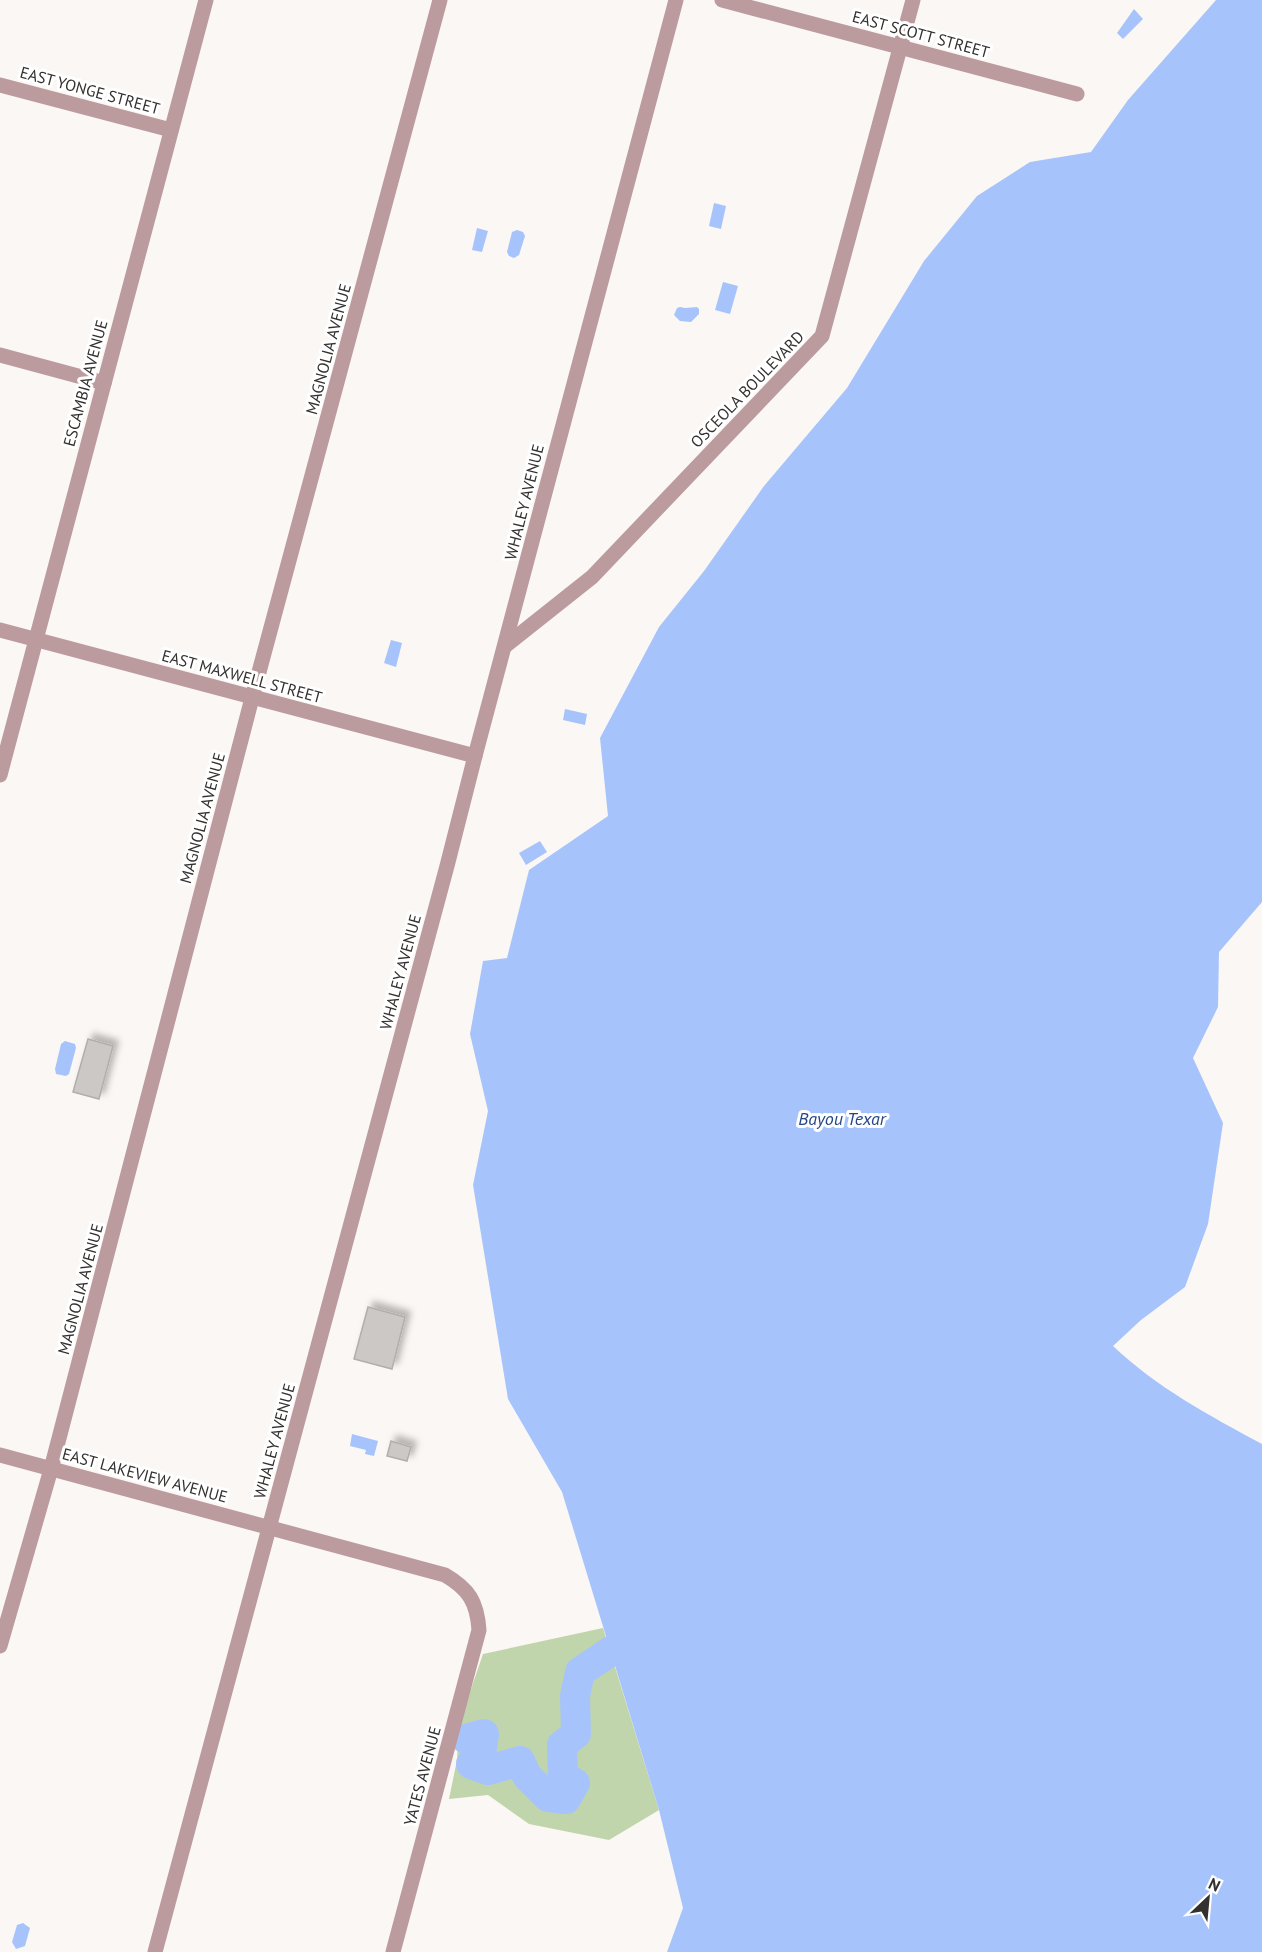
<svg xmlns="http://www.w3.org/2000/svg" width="1262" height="1952" viewBox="0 0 1262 1952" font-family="'PT Sans',sans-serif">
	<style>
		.green { fill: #c1d5ac }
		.water { fill: #a6c4fb }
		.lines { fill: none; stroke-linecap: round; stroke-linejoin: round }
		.river { stroke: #a6c4fb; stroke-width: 30 }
		.building { fill: #ccc8c5; stroke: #b2aeac; stroke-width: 1.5; filter: url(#shadow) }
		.minor { stroke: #bb9b9e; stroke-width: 15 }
		.labels { text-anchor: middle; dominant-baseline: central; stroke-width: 6; stroke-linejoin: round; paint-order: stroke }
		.street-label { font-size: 16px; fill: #323130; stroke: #fff }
		.water-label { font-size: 18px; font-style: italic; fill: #264787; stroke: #fff }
	</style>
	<defs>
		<filter id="shadow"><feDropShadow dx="5.5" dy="-5.5" stdDeviation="3" flood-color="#0004"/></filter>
	</defs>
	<rect width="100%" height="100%" fill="#fbf7f4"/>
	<path class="green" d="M603,1628l56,182 -50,30 -80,-16 -41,-29 -39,4 8,-39 2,-36 24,-70z"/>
	<g class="water">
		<path d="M1216,0h46v902l-43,50 -1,55 -25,51 30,65 -15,101 -23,63 -44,33 -28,26c43,41 97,70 149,98v508h-595l16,-44 -24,-98 -97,-318 -54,-93 -35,-214 15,-74 -18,-77 13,-73 24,-3 22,-88 79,-54 -8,-78 59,-111 45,-56 60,-85 83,-98 77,-127 53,-65 53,-34 61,-10 37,-52z"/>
		<path d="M1134,9l9,10 -20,20 -6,-6z"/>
		<path d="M714,203l12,3 -5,23 -12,-3z"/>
		<path d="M477,228l11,3 -6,21 -10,-2z"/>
		<path d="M517,230l6,2 2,4 -6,19 -5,3 -5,-2 -2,-4 5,-20z"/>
		<path d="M723,282l15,4 -8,28 -15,-4z"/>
		<path d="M680,307l5,1 12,-1 2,2v5l-8,8 -11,-1 -6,-6 3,-7z"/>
		<path d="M391,640l11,3 -6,24 -12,-4z"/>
		<path d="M565,709l22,5 -2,11 -22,-5z"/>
		<path d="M540,841l7,11 -21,13 -7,-12z"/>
		<path d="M65,1041l10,3 1,4 -7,26 -3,2 -10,-2 -1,-5 6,-25z"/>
		<path d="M352,1434l26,7 -4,15 -9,-2 1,-4 -16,-4z"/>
		<path d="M23,1923l7,5 -5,18 -9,3 -4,-7 5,-17z"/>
	</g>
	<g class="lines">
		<path class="river" d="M466,1739l18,-5 -2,14 -11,16 17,6 32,-9 7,15 21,21 18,2 9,-16 -12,-6 -1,-32 14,-11 -1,-38 5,-24 31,-21"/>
	</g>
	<g class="building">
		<path d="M88,1039l25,7 -14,53 -26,-7z"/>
		<path d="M368,1307l37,10 -13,52 -38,-10z"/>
		<path d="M391,1441l20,6 -4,14 -20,-5z"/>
	</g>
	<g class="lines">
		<g class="minor">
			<path d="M722,0l355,94"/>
			<path d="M0,85l171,45"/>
			<path d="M0,355l104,28"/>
			<path d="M0,630l475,126"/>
			<path d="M505,646l87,-69 230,-241 91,-336"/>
			<path d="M0,775l206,-775"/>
			<path d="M0,1455l445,120c24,14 32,27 34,55l-86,322"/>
			<path d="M0,1646l51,-177 201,-771 188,-698"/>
			<path d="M155,1952l292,-1086 28,-110 201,-756"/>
		</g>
	</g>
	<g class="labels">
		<g class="street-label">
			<text transform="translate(921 34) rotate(15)">EAST SCOTT STREET</text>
			<text transform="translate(90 90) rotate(15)">EAST YONGE STREET</text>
			<text transform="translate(328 349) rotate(-75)">MAGNOLIA AVENUE</text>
			<text transform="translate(85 383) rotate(-75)">ESCAMBIA AVENUE</text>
			<text transform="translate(747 389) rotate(-46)">OSCEOLA BOULEVARD</text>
			<text transform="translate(524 502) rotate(-76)">WHALEY AVENUE</text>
			<text transform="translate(242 676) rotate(15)">EAST MAXWELL STREET</text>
			<text transform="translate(202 818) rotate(-75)">MAGNOLIA AVENUE</text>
			<text transform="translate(400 972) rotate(-75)">WHALEY AVENUE</text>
			<text transform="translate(80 1289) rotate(-75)">MAGNOLIA AVENUE</text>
			<text transform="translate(274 1441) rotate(-75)">WHALEY AVENUE</text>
			<text transform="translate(145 1475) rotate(15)">EAST LAKEVIEW AVENUE</text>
			<text transform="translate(422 1776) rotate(-75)">YATES AVENUE</text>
		</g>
		<g class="water-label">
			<text x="842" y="1118">Bayou Texar</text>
		</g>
	</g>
	<g transform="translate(1208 1898) rotate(26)" stroke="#ffffff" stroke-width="4.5" paint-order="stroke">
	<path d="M0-4.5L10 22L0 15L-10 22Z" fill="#323130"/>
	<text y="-9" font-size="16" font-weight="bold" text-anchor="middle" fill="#323130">N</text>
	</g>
</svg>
